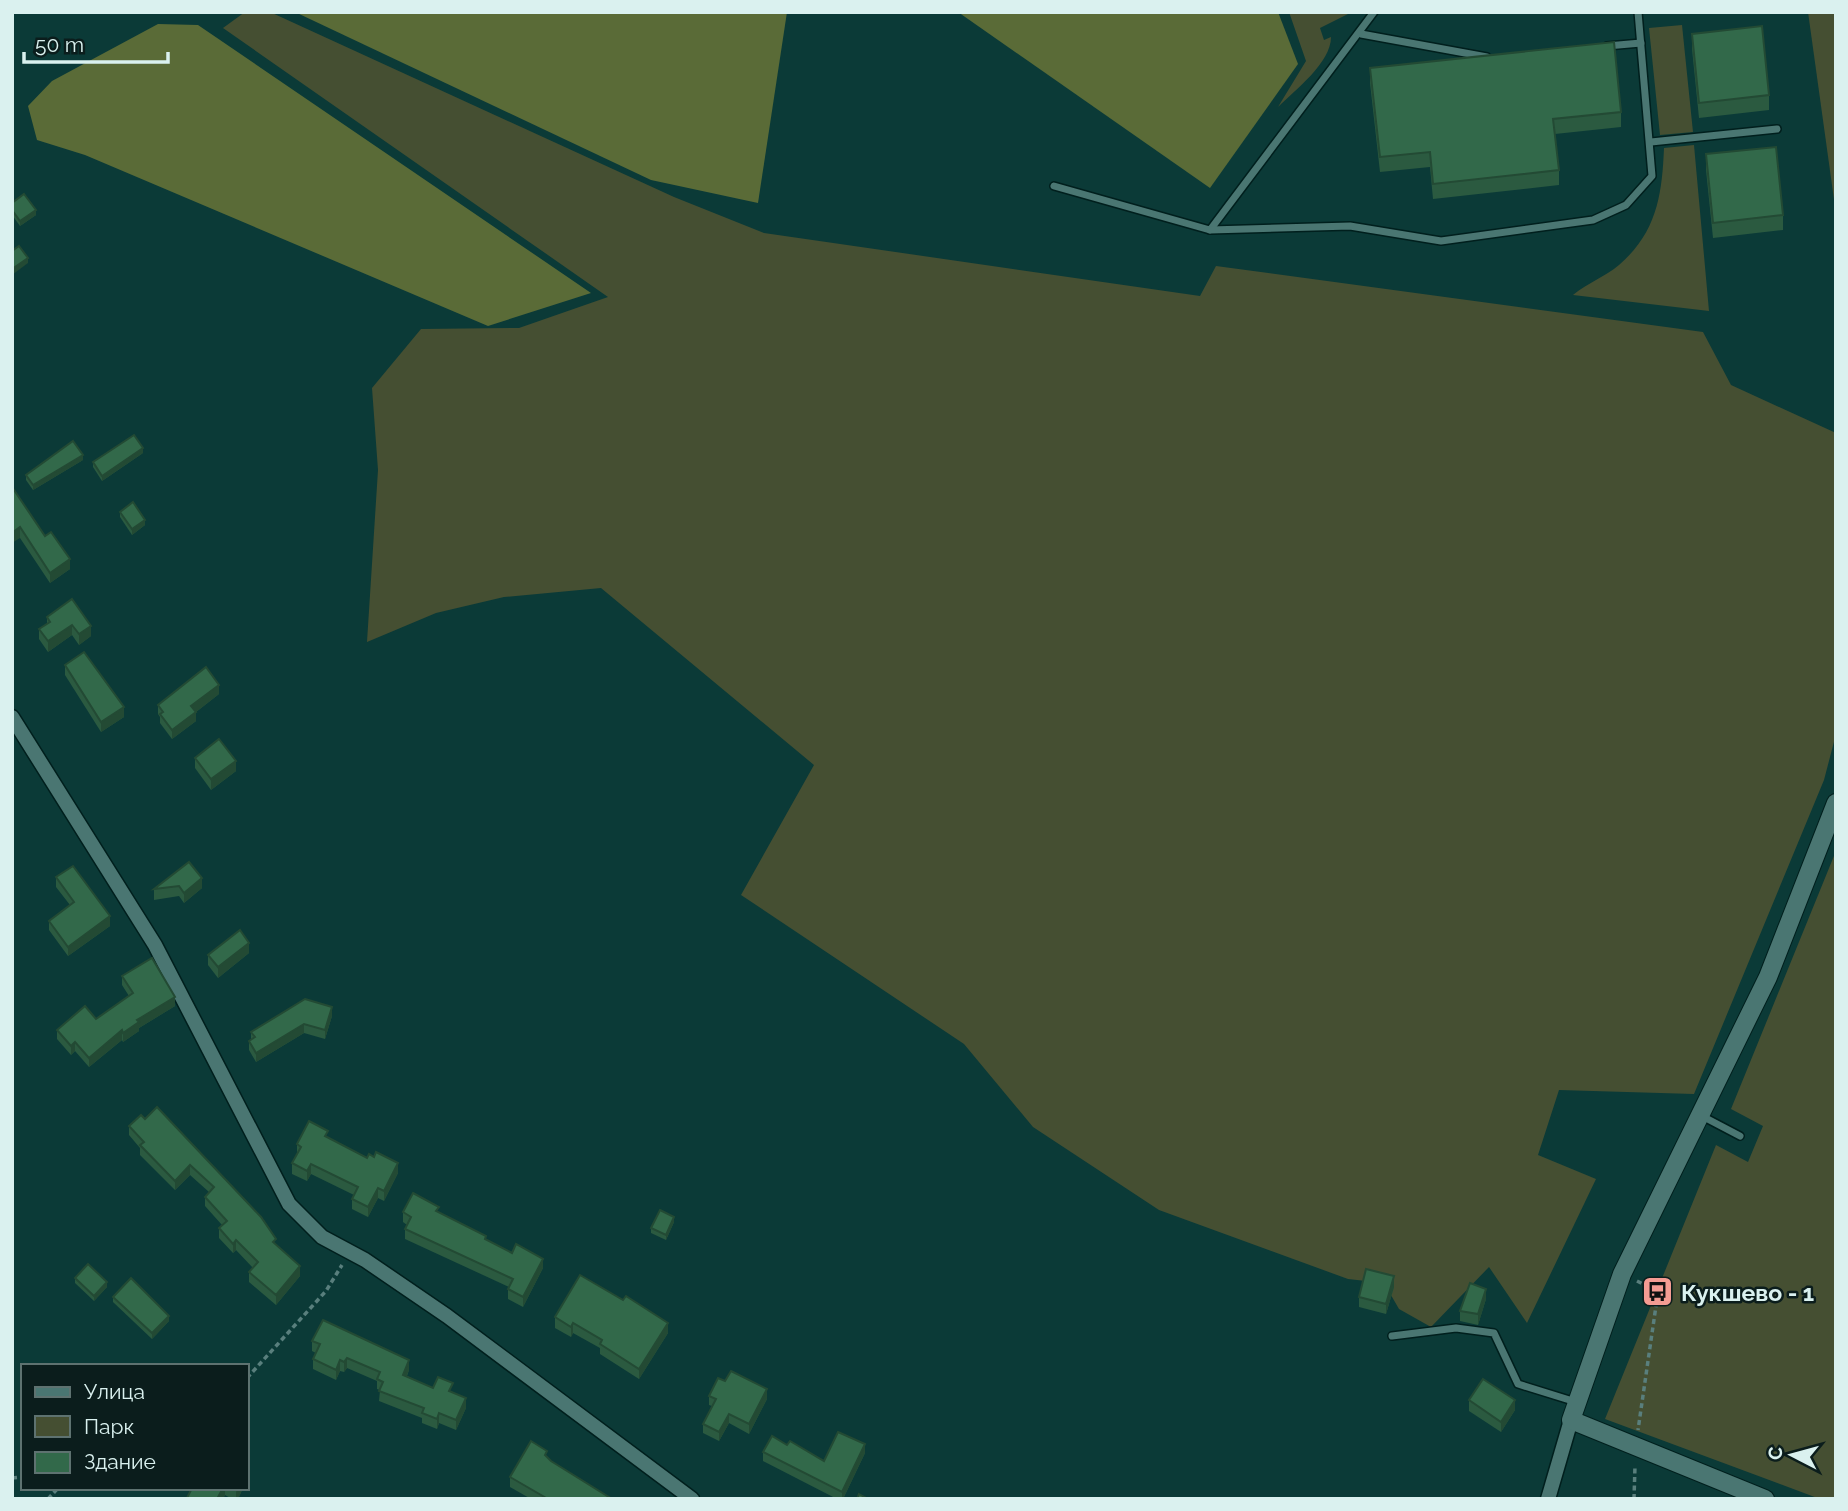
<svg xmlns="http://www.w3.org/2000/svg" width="1848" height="1511" viewBox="0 0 1848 1511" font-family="Raleway,sans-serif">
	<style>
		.green { fill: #454f32 }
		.forest { fill: #5a6b37 }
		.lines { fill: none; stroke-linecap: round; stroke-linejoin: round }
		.service-casing { stroke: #001f1d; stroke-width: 10 }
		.minor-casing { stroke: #001f1d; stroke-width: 17 }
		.tertiary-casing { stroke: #001f1d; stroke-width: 20 }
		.path { stroke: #597f7d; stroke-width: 3.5; stroke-dasharray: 5 3.5; stroke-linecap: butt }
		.service { stroke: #4a7672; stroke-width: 7 }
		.minor { stroke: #4a7672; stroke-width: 14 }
		.tertiary { stroke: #4a7672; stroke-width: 18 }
		.wall { fill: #2b5a40 }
		.shaded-wall { fill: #234a34 }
		.building { fill: #32694a; stroke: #234a34; stroke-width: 2 }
		.labels { text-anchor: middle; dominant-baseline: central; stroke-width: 5; stroke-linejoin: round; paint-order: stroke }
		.poi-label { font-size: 23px; font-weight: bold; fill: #daf1ef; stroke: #0b1d1c; text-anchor: start }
	</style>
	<rect width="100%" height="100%" fill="#0b3a37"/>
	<g class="green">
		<path d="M245,12h25l404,185 90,36 436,63 16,-30 487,66 28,53 105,48v301l-12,46 -130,314 -135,-4 -21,65 58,24 -69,144 -38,-56 -58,60 -32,-18 -15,-26 -36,-4 -189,-69 -126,-83 -69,-83 -223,-149 73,-130 -213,-177 -97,9 -68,16 -69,29 11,-172 -6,-82 49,-59 98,-1 89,-31 -385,-269z"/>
		<path d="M1289,12h63l-32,16 4,12 7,-3c0,26 -36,53 -53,70l28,-46z"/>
		<path d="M1808,12h28v202z"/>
		<path d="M1682,25l11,107 -33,3 -11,-107z"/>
		<path d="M1694,145l15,166 -136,-16c14,-12 32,-18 46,-30 38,-33 43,-70 45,-117z"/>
		<path d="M1836,851v648h-16l-215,-80 111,-274 32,17 15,-36 -32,-17z"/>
	</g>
	<g class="forest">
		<path d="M295,12h492l-29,191 -107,-23z"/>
		<path d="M958,12h320l20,52 -88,124z"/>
		<path d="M158,24l40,1 393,268 -103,33 -403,-171 -48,-15 -9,-34 24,-25z"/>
	</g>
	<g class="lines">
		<defs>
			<g id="service">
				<path d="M1361,34l126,23"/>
				<path d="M1607,46l34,-3"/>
				<path d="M1651,142l126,-13"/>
				<path d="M1054,186l156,44 164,-218"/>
				<path d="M1210,230l140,-4 91,15 152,-21 33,-15 26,-29 -14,-164"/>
				<path d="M1700,1115l40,21"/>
				<path d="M1392,1336l64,-8 38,5 24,51 58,18"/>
			</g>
			<g id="minor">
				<path d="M12,717l143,228 134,259 33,33 43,23 82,56 245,183"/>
				<path d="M1548,1499l23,-79"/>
			</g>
			<path id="tertiary" d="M1765,1499l-194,-79 51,-146 146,-297 68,-174"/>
		</defs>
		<use href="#service" class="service-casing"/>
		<use href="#minor" class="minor-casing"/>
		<use href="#tertiary" class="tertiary-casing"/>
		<g class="path">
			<path d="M1637,1281l21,11 -20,138"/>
			<path d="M247,1378l79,-87 16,-26"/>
			<path d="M12,1478l11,-1"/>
			<path d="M48,1499l10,-11"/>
			<path d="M1634,1499l1,-33"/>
		</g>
		<use href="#service" class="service"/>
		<use href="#minor" class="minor"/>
		<use href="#tertiary" class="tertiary"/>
	</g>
	<g class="wall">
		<path d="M1692,34l77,61v15l-70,8 -7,-69z"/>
		<path d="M1370,68l251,44v15l-66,7 4,36v15l-126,14 -3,-32 -50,5 -10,-89z"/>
		<path d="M1706,154l77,61v15l-70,8 -7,-68z"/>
		<path d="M12,203l24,12 -16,11 -8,-11z"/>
		<path d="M143,453l-41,28 -9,-14v-5z"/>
		<path d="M83,460l-50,30 -7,-10v-5z"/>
		<path d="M12,487l33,49 25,33 -20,14 -30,-45z"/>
		<path d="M120,512l25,13 -13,10 -12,-18z"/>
		<path d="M72,599l19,37 -12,9 -7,-10 -24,17 -9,-13v-10l8,-5v-7z"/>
		<path d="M65,665l59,52 -23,15 -36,-57z"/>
		<path d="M219,694l-23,18v9l-24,18 -12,-16v-6l-2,-3v-9z"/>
		<path d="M195,758l41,13 -25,19 -16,-22z"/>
		<path d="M56,877l54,49 -42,30 -19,-26v-9l21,-16 -14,-18z"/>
		<path d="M202,878v10l-18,15 -5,-7 -25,4v-11z"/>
		<path d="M249,953l-31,25 -10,-13v-10z"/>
		<path d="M122,976l53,30 -36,22v3l-16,11 -1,-2 -33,27 -14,-16 -4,4 -14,-16v-9l39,-11 33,-23 -7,-11z"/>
		<path d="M332,1016l-7,23 -21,-6 -48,29 -7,-12v-9l2,-2v-7z"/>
		<path d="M141,1115l135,130 24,31 -24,29 -27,-23v-10l4,-4 -17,-18 -3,3 -14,-15v-10l3,-3 -17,-19v-9l4,-5 -19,-17 -15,15 -35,-35v-7l-11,-13v-9z"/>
		<path d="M328,1138l70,35 -14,28 -6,-3 -10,19 -16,-8v-10l2,-4 -43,-21 -4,7 -15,-7v-11l5,-9v-10z"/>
		<path d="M403,1212l36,1 47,27 57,28 -20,39 -15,-8v-10l1,-2 -104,-48v-10l2,-4 -4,-3z"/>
		<path d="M674,1222l-8,18 -15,-7v-5z"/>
		<path d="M75,1278l32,9 -13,14 -19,-18z"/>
		<path d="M1394,1287l-8,27 -27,-7v-10z"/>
		<path d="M113,1297l56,24 -17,18 -39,-37z"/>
		<path d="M1486,1299l-8,26 -18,-4v-10z"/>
		<path d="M555,1317l113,16 -29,46 -39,-25v-6l-27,-15 -2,4 -16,-9z"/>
		<path d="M312,1341l97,29 -2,6 26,12 20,5 13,15 -10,22 -17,-7 -2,6 -15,-6v-5l-43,-17 1,-11 -3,-1v-8l-30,-13 -3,4 -4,-1 -4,9 -23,-11v-10l3,-6 -4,-2z"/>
		<path d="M709,1396l58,3 -18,35 -20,-11 -10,18 -16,-8v-9l9,-18 -3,-1z"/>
		<path d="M1469,1400l46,10 -14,22 -32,-21z"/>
		<path d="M787,1445l37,16 41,-8 -22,46h-6l-74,-38v-9z"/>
		<path d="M547,1457l4,4 61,38h-81l-21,-12v-10z"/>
		<path d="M192,1488h51l-5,11h-6l-7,-4 -2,4h-36z"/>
	</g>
	<g class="shaded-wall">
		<path d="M36,210v5l-16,11v-5z"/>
		<path d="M28,258v5l-16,12v-6z"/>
		<path d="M143,448v5l-41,28v-5z"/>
		<path d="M83,455v5l-50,30v-5z"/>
		<path d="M145,520v5l-13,10v-6z"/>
		<path d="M20,527v11l-8,5v-10z"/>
		<path d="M70,559v10l-20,14v-10z"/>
		<path d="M72,625v10l-24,17v-11z"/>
		<path d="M91,626v10l-12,9v-11z"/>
		<path d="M219,685v9l-23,18v9l-24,18v-9l19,-24z"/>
		<path d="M124,707v10l-23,15v-10z"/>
		<path d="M236,761v10l-25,19v-11z"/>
		<path d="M202,878v10l-18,15v-10z"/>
		<path d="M110,916v10l-42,30v-9z"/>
		<path d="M249,943v10l-31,25v-11z"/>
		<path d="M175,997v9l-36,22v3l-16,11v-9l14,-13z"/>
		<path d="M332,1007v9l-7,23v-9z"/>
		<path d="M304,1024v9l-48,29v-9z"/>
		<path d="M122,1030v10l-33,27v-9z"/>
		<path d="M75,1042v9l-4,4v-9z"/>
		<path d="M398,1163v10l-14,28v-10z"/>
		<path d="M311,1164v10l-4,7v-10z"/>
		<path d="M190,1165v10l-15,15v-9z"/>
		<path d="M378,1188v10l-10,19v-10z"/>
		<path d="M674,1217v5l-8,18v-5z"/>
		<path d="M236,1240v10l-3,3v-9z"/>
		<path d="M543,1259v9l-20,39v-10z"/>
		<path d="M300,1266v10l-24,29v-10z"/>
		<path d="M1394,1276v11l-8,27v-10z"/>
		<path d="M107,1282v5l-13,14v-5z"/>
		<path d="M1486,1289v10l-8,26v-11z"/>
		<path d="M169,1316v5l-17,18v-6z"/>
		<path d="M573,1323v10l-2,4v-10z"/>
		<path d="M668,1323v10l-29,46v-10z"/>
		<path d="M347,1358v10l-3,4v-10z"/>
		<path d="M340,1360v11l-4,9v-10z"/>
		<path d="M409,1360v10l-6,15v-10z"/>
		<path d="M767,1389v10l-18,35v-10z"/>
		<path d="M466,1398v10l-10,22v-10z"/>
		<path d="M1515,1400v10l-14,22v-10z"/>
		<path d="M439,1413v10l-2,6v-10z"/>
		<path d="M729,1414v9l-10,18v-9z"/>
		<path d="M865,1444v9l-22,46h-1v-7z"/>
		<path d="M223,1488h2v7l-2,4h-6z"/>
		<path d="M238,1488h5l-5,11h-2v-7z"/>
	</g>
	<g class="building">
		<path d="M1762,26l7,69 -70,8 -7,-69z"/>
		<path d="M1614,42l7,70 -68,7 6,51 -126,14 -3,-32 -50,5 -10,-89z"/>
		<path d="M1776,147l7,68 -70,8 -7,-69z"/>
		<path d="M24,194l12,16 -16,11 -8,-11v-7z"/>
		<path d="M19,246l9,12 -16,11v-18z"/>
		<path d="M134,435l9,13 -41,28 -9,-14z"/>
		<path d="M73,441l10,14 -50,30 -7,-10z"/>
		<path d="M12,487l33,49 6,-4 19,27 -20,14 -30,-46 -8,6z"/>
		<path d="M133,502l12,18 -13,9 -12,-17z"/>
		<path d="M72,599l19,27 -12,8 -7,-9 -24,16 -9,-12 11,-7 -3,-5z"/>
		<path d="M84,652l40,55 -23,15 -36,-57z"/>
		<path d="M206,667l13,18 -28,21 5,6 -24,18 -12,-16 3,-2 -5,-7z"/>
		<path d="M219,739l17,22 -25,18 -16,-21z"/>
		<path d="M189,862l13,16 -18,15 -5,-7 -25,3z"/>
		<path d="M73,866l37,50 -42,31 -19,-26 25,-19 -18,-25z"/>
		<path d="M240,930l9,13 -31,24 -10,-12z"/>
		<path d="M152,958l23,39 -38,23 2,2 -16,11 -1,-3 -33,28 -14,-16 -4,4 -14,-16 28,-24 11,13 37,-26 -11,-17z"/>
		<path d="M305,999l27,8 -7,23 -21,-6 -48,29 -7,-12 6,-4 -4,-5z"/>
		<path d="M157,1107l104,110 15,22 -3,3 27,24 -24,29 -27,-23 9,-10 -22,-22 -3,4 -14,-16 8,-7 -22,-24 9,-10 -24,-22 -15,16 -35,-36 4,-3 -15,-16 12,-11 4,4z"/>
		<path d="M309,1121l19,10 -3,5 42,22 2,-4 5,3 2,-5 22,11 -14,28 -6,-3 -10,19 -16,-8 6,-12 -47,-23 -4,7 -15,-8 9,-16 -4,-3z"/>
		<path d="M413,1193l26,14 -3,4 50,25 -1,3 27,14 4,-9 27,15 -20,38 -15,-8 5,-10 -108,-50 6,-12 -8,-5z"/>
		<path d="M660,1210l14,7 -8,18 -15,-7z"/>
		<path d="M88,1264l19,18 -13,14 -19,-18z"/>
		<path d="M1366,1269l28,7 -8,28 -27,-7z"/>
		<path d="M580,1275l43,25 3,-4 42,27 -29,46 -39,-25 2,-4 -29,-17 -2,4 -16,-10z"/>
		<path d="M131,1278l38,38 -17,17 -39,-36z"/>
		<path d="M1470,1283l16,6 -8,25 -18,-3z"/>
		<path d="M323,1320l86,40 -6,15 30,13 5,-11 15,6 -4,8 17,7 -10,22 -17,-7 -2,6 -15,-6 2,-5 -45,-17 4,-9 -6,-3 3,-7 -33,-14 -3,4 -4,-2 -4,10 -23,-11 7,-15 -8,-3z"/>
		<path d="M731,1371l36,18 -18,35 -20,-10 -10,18 -16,-8 13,-25 -7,-3 9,-18 7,3z"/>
		<path d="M1483,1379l32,21 -14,22 -32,-22z"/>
		<path d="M838,1432l27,12 -23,48 -79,-40 9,-16 15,9 3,-4 34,20z"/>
		<path d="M531,1441l16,10 -2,4 6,6 61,38h-64l-38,-22z"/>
		<path d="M192,1488h31l-6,11h-29l-1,-1z"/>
		<path d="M859,1494l9,5h-11z"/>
	</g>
	<defs>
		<symbol id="bus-square" viewBox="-11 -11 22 22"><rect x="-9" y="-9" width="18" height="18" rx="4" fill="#f59c93" stroke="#0b1d1c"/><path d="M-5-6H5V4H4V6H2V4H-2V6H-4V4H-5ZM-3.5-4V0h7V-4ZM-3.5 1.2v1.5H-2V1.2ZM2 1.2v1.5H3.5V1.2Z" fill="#111"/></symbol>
	</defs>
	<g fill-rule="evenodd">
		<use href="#bus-square" x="1640" y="1274" width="35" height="35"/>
	</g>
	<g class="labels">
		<g class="poi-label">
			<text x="1681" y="1292">Кукшево - 1</text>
		</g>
	</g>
	<rect width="1848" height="1511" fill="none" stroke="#daf1ef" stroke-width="28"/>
	<rect x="21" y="1364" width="228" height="126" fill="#0b1d1c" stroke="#5e7270" stroke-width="2"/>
	<rect x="35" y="1387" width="35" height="10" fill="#4a7672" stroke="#5e7270" stroke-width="2"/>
	<text x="84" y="1399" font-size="21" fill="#daf1ef">Улица</text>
	<rect x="35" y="1416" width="35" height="21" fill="#454f32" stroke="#5e7270" stroke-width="2"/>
	<text x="84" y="1434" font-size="21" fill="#daf1ef">Парк</text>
	<rect x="35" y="1452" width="35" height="21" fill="#32694a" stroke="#5e7270" stroke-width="2"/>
	<text x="84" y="1469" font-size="21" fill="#daf1ef">Здание</text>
	<g transform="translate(1792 1455) rotate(276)" stroke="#0b1d1c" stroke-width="5" paint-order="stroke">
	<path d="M0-5L12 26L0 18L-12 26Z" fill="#daf1ef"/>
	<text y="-10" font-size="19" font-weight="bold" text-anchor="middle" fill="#daf1ef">С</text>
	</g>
	<path d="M24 52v10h144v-10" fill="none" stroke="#daf1ef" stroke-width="3.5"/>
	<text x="35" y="52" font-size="21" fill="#daf1ef" stroke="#0b1d1c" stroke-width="5" paint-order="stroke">50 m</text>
</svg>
